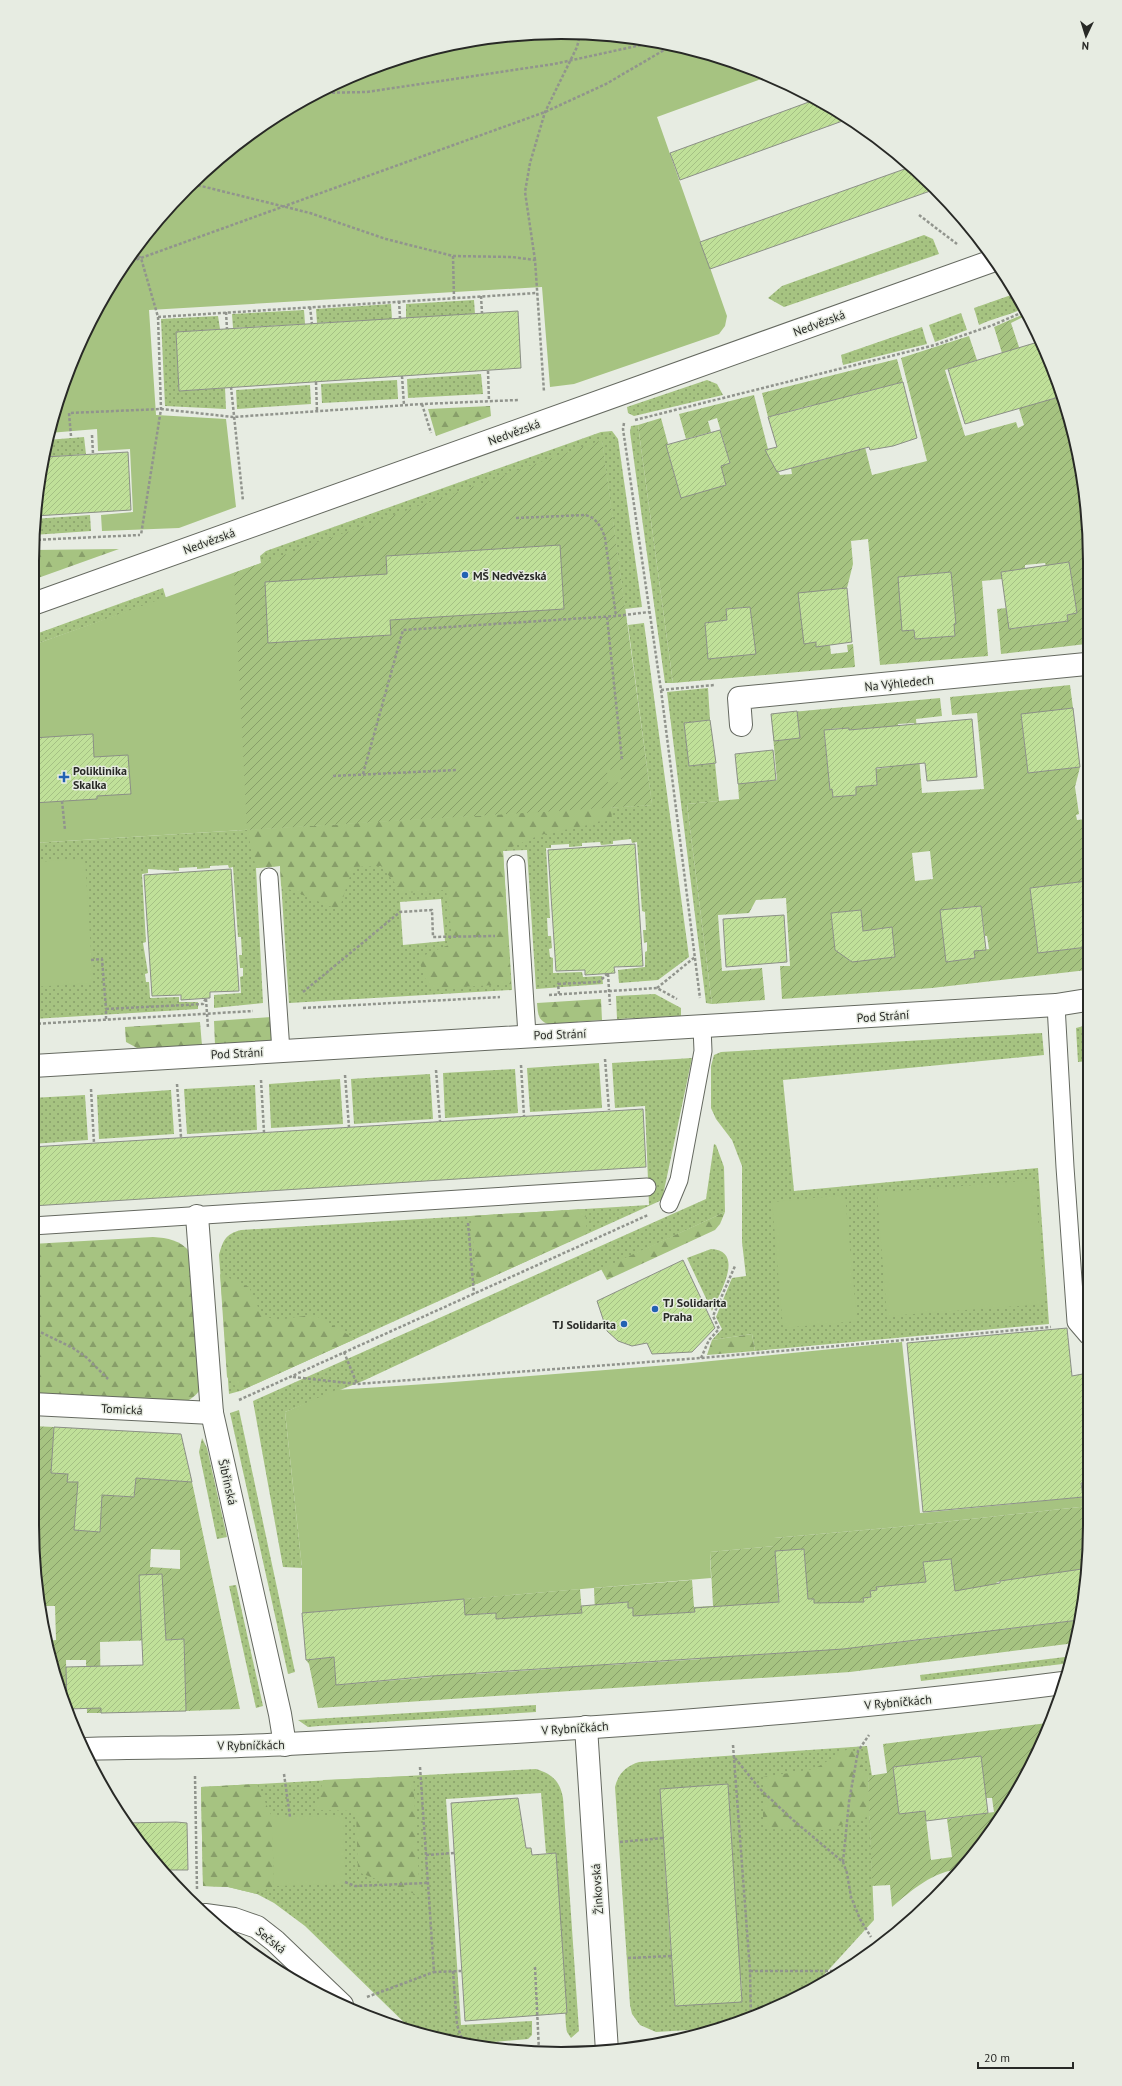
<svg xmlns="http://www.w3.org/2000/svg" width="1122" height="2086" viewBox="0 0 1122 2086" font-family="'PT Sans',sans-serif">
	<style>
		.grass { fill: url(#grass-dots); fill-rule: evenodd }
		.forest { fill: url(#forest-firs) }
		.park { fill: #a6c381 }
		.garden { fill: url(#garden-furrows); fill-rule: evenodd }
		.building { fill: url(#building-hatch); stroke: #8b8f86 }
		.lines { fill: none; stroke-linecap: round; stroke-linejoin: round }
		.lane-casing { stroke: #656960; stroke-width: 19 }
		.street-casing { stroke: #656960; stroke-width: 24 }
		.path { stroke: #91948d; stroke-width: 2.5; stroke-dasharray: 3 2; stroke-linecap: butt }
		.lane { stroke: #fff; stroke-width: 17 }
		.street { stroke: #fff; stroke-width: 22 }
		.poi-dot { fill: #2361b3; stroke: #e7ece2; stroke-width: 1.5 }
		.labels { text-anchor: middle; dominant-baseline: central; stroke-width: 3; stroke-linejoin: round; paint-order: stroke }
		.street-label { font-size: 12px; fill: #282926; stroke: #e7ece2 }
		.poi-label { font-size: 12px; font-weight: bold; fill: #282926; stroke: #e7ece2; text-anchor: start }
		.rim { fill: none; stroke: #282926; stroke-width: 2 }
	</style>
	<defs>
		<pattern id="grass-dots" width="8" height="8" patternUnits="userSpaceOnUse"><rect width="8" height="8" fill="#a6c381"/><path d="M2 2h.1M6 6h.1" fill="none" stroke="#879e69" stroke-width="1.8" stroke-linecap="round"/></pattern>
		<pattern id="forest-firs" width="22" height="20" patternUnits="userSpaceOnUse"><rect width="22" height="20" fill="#a6c381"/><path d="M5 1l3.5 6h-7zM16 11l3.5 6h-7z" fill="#879e69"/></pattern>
		<pattern id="garden-furrows" width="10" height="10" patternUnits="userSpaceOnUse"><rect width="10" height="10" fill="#a6c381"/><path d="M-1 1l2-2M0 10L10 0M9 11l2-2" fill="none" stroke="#879e69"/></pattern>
		<pattern id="building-hatch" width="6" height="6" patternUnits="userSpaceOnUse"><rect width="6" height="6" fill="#c0e099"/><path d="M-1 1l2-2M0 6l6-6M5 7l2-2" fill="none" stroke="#a5c084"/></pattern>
	</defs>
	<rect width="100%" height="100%" fill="#e7ece2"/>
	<g class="grass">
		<path d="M924,235l9,4 6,15 -155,53 -16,-9 14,-12z"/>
		<path d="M1014,294l8,15c-15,7 -28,9 -43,16l-5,-17z"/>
		<path d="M474,300l1,14 -69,4v-14z"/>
		<path d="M391,304l1,15 -75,4 -1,-14z"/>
		<path d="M304,310l1,14 -72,4 -1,-14z"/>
		<path d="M961,313l6,17 -32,12 -6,-17z"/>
		<path d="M218,316l2,13 -44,3 3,59 46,-3 1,21 -61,-3 -4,-87z"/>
		<path d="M922,327l5,17 -84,21 -2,-10z"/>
		<path d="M481,374l2,20 -75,4 -1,-19z"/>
		<path d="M397,380l1,19 -76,4 -1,-19z"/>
		<path d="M707,380l10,4 6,11 -89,21 -6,-3 -1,-6z"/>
		<path d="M310,385l1,19 -74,5 -1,-19z"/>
		<path d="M638,425l35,258h-8l-35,-251 1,-6z"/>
		<path d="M612,431l6,8 24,168 -17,2 -23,-168 -341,123 -1,-8 6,-5 335,-119z"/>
		<path d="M84,437l2,17 -41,3 2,-17z"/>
		<path d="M90,515l1,16 -58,4 1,-16z"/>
		<path d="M163,588l3,10 -133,47v-10z"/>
		<path d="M644,623l45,334 -31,23 -39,3 -1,-13 27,-3v-15l2,-1v-9l-3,1 -1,-13h3l-1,-18 -3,-1 -5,-69 -5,1 -1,-4 -18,2v3l-12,1 -1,-3 -18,1v3l-13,1v-3l-18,1v3h-5l4,70h-3l1,18h3l1,12 -3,1 1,8 3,1v15l29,-1 1,5 19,-1 1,8 -67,5 -9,-139 -24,1 9,139 -223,13 -9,-137 -24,2 7,135 -49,5v-13l27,-2 -1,-16 3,-1v-8h-3l-1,-13h3l-1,-18h-3l-5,-70 -4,1 -1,-3 -18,1v2l-13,1v-2l-18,1v3l-31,-2v4l-6,1 4,68 -3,1 5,30 -3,1 1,8h3l1,16 29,-1v5h19v7l-165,10v-176l619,-38 -24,-180zM441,899l4,42 -42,4 -3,-43z"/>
		<path d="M708,688l2,32 -26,3 5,43 26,-3 4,38 -32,3 25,200 -6,-1 -39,-311z"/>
		<path d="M655,994l26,14v8l-64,3 -1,-23z"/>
		<path d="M1087,1025v36l-9,1 -2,-34z"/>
		<path d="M1042,1033l2,22 -261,25 11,111 244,-23 11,156 -294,27 -3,-17 -40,6 10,-11 -6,-12 16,-39 14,-2 -4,-34v-76l-10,-26 -16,-21 -5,-11v-42l3,-11 7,-3z"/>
		<path d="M692,1058l-30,142 -422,191 -11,3 -10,-139c4,-14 6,-21 22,-25l408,-25 -4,-99 -30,2 -3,-45z"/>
		<path d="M599,1063l3,45 -72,4 -3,-44z"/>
		<path d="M515,1069l3,44 -73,5 -2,-45z"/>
		<path d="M430,1074l3,45 -79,5 -3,-45z"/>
		<path d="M340,1079l3,45 -72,4 -2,-44z"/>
		<path d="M255,1085l2,45 -70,4 -3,-45z"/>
		<path d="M171,1090l3,44 -75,5 -2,-44z"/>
		<path d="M85,1095l3,45 -56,4v-46z"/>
		<path d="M714,1144l2,1 8,22 1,45 -360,168 -80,32 17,156 -19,-1 -30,-166 453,-202z"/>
		<path d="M711,1249c35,2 8,45 1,62l-25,-53z"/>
		<path d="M239,1410l56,262 -7,2 -58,-261z"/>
		<path d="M202,1438l5,10 20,89 -10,2 -18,-87z"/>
		<path d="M236,1585l27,121 -7,2 -27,-122z"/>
		<path d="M1073,1656l-2,7 -150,18 -1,-6z"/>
		<path d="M536,1705v7l-217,14 -11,1 -10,-7z"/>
		<path d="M867,1746l5,30h-4l6,144 -62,68 -48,26 -42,14 -66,4 -16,-7 -8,-11 -2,-9 -15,-218c3,-13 11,-21 24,-25zM728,1784l2,25 -2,1 3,17 8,149h2l1,25 -67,5 -7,-94h2l-2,-28 -2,-1 -1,-19h2l-7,-75z"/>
		<path d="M536,1769c16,5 24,12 27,29l16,233 -8,7 -4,-6 -1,-6 -10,-173h-10l-5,-60 -95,6 15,226 71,-4v14l-4,4 -56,5 -57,-11 -110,-107 -31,-23 -17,-9 -29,-7 -25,-1 -2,-99z"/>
	</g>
	<g class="forest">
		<path d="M490,406l1,10 -55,20 -8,-27z"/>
		<path d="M119,549l-81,29 -5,-28z"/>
		<path d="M611,807l1,13 -72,15 -37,16 8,133 -82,5 -11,-31 35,-15 -7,-53 -43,3 -22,-27 -28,1 -14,43 -58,-24 -1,-20 -24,2 -9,-38z"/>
		<path d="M601,999l1,21 -54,4c-11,-4 -10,-12 -11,-21z"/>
		<path d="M271,1017l1,24 -57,4 -1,-24z"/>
		<path d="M200,1022l2,24 -63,3 -13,-7 -1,-15z"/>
		<path d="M585,1209l2,24 -110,51 -6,-68z"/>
		<path d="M725,1212l-5,12 -5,6 -108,50 -6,-11z"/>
		<path d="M153,1237c15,1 27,3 37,15l12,134c-4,8 -9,12 -17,16l-153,-7v-151z"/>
		<path d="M220,1274l29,13 13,29 16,4 32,-5 11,3 34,21 -115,52 -13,-14z"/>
		<path d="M752,1334l3,17 -48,4 5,-15z"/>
		<path d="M851,1747l17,29 2,40 -45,14 -62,-1v-52l51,-8z"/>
		<path d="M413,1776l7,120 -62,-24 -2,-61 -40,-1 7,-30z"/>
		<path d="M257,1784l15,33 2,69 -17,8 -29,-7 -25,-1 -2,-99z"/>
	</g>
	<g class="park">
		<path d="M526,33l104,3 101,24 36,17 -110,40 70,199 -2,10 -6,8 -145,50 -24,3 -8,-100 -393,23 7,105 70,4 10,88 -57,21 -77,3 -1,-16 32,-3 -3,-63 -32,2 -1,-22 -48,4 1,-9 53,-127 60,-85 76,-71 88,-54 97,-37z"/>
		<path d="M602,440l50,365 -619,38v-198z"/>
		<path d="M85,859l8,124 -60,4v-125z"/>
		<path d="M1082,1162h6v86l-1,-12z"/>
		<path d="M1035,1180l10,124 -158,12 -10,-123z"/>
		<path d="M845,1195l12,126 -74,7 -11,-126z"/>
		<path d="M902,1342l18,171 163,-16 6,5v4l-191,21 -124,11v8l-64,6 1,26 -409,35v-45l-17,-156 51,-22 105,-7 240,-19z"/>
		<path d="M343,1816l2,68 -71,2 -2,-69z"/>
	</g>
	<g class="garden">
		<path d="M1024,314l1,2 -14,7 11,33 16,-14 24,49 23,101 1,152 -85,10 -4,-45 9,-1 4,21 58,-8 -1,-6 10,-2 -8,-51 -23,4 -1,-3 -20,2v4l-24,3 1,7 -20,2 6,75 -108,9 -12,-126 -17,2 2,23 -6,24 -31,54v5l14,-2 1,9 17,-2 -1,-7 6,-1 2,23 -182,16 -35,-258 23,-7 7,26 -2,1 15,53 40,-32 9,-3 -13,-45 -9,3 3,11 -25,7 -7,-25 75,-19 14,54 -1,1 13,25 12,-1 -1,-6 35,-9 -14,-54 -44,12 -6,-24 135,-34 6,23 -51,13 20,80 55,-14 -26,-103 68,-22 8,24 -32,10 20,66 51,-14 2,6 6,-3 -30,-98zM951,572l5,52h-2l1,12 -40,3 -7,-63zM750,607l5,47 -47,5 -3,-36 22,-3 -1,-11z"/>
		<path d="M602,440l50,365 -405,25 -13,-257zM560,545l4,64 -174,11 -121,23 -4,-61 122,-8 -1,-18zM620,769l1,13 -13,1 -1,-13z"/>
		<path d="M1070,685l3,23 -52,7 7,58 52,-6 -5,20 4,27 -3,1 1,5 10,-1v62l-57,7 8,65 49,-6v23l-155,18 -150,11 -2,-33h10l-4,-68 -30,2 -7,13 -31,2 4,56 40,-3 3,32 -53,4 -25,-200 52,-5 -1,-15 39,-4 -6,-66 169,-16 2,18 -26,3 6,74 62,-4 -7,-76 -25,2 -2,-18zM914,723l3,31 -16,2 -3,-32zM848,728l1,2 23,-2 3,25 14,-1 1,15 -14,2 1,16 -21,2v8l-23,2 -1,-8h-2l-6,-56 5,-4zM930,851l3,28 -18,2 -3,-28zM981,906l4,30h2l2,13 -15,2 1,7 -29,4 -5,-45 17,-3 -1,-6zM861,910l2,21 29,-4 -57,23 -4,-37z"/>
		<path d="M32,1426l22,1 -3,46 17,1v8h19l28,-5 -1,19 20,1 2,-19 56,4 48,227 -54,2 -2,-72 -84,3 1,71h-14l-1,-53h-20l1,50 -7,-15 -14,-54 10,-1 -1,-34h-15l-8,-81zM77,1493l25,1 -2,38 -25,-2zM151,1549l29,1v19l-30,-2z"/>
		<path d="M1089,1506v53l-5,28 -2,-17 -82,11 -4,2v6h-1l5,41 79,-10 -4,23 -225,29 -532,36 -9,-44 -3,-4 28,-3 3,28 95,-8 -3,-30 -14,-20 -2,-24 20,-2 2,23 30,-2 -1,-23 116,-10 2,24 13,-1 -1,-24 98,-8 2,27 19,-1 -3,-54 64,-6v-8l124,-11zM804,1549l2,24 -9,1 2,26 14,-1 1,4h6v6h3l2,41 -84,6 -4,-47 42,2 -4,-60zM951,1559l6,50 -7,1 3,26 -84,10 -6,-48 8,-1 6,-7 -1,-3 51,3 -4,-27zM628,1602v6h5v8l66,-4 3,47 -94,6 -3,-46 10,-2 -1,-14zM495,1613l1,8h63l2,47 -85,6 -3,-47 11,-14z"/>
		<path d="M1047,1723l-28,66 -38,58 -20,22c-28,2 -49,21 -69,38l-2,-22 -18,1 -4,-110 19,-3 -4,-29zM981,1756l5,42h6l2,14 -47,7 5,38 -21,3 -6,-49 -26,3 -6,-47z"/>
	</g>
	<g class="building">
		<path d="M817,99l31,20 -168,61 -10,-27z"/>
		<path d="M913,166l20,24 -223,79 -10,-27z"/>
		<path d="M518,311l3,57 -342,23 -3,-59z"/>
		<path d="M1038,342l21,55 -94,27 -17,-55z"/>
		<path d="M903,382l14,56 -24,8 -23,4 -1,-3 -92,25 -12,-22 12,-3 -9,-30z"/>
		<path d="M720,430l10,33 -9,3 5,19 -45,13 -15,-53z"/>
		<path d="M128,452l3,58 -96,6 10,-59z"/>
		<path d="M560,545l4,64 -174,11 1,15 -123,8 -3,-61 122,-8 -1,-18z"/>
		<path d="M1069,562l8,51 -10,2 1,6 -59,8 -8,-57z"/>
		<path d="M951,572l5,52h-2l1,12 -40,3 -1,-9 -12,1 -4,-54z"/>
		<path d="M847,588l5,54 -36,5v-5l-12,2 -6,-51z"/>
		<path d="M750,607l6,47 -48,5 -3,-36 22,-3 -1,-11z"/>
		<path d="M1073,708l7,59 -52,6 -7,-59z"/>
		<path d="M797,711l3,27 -26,3 -3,-27z"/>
		<path d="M972,719l5,58 -50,4 -2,-18 -49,5 1,17 -21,2v8l-23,2 -1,-8 -2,1 -6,-60 25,-2v2z"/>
		<path d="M710,720l6,43 -27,3 -5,-43z"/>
		<path d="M93,734l1,23 34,-2 3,39 -34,2v3l-64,4v-65z"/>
		<path d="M773,750l3,30 -38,4 -3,-30z"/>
		<path d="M635,844l8,122 -29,1 1,6 -30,2v-5l-29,1 -8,-121z"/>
		<path d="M231,869l8,122 -29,1v6l-29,2v-5l-29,1 -8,-121z"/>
		<path d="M1087,881v66l-49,6 -8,-65z"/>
		<path d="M981,906l5,44 -12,1 1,7 -29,4 -6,-52z"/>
		<path d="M861,910l2,21 29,-4 3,30 -43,5 -17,-12 -4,-37z"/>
		<path d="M784,915l3,47 -61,5 -3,-48z"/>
		<path d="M643,1109l3,58 -614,39v-59z"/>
		<path d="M683,1260l32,68 -23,24 -40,2 -5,-11 -15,3 -14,-5 -11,-10 -10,-30z"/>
		<path d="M1067,1328l5,48 16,-3 1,110h-8l2,14 -160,15 -16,-169z"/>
		<path d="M54,1427l127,7 11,48 -56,-4 -2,19 -32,-2 -2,37 -26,-2 4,-48h-11l1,-8 -17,-1z"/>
		<path d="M804,1549l4,50h6v4l50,-1 -1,-4 8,-1 -1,-6 7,-1 -1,-3 50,-5 -3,-20 28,-3 4,32 45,-8v-2l82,-12 2,18 -5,33 -236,29 -411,27 -96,9 -2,-28 -28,3 -4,-47 162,-14 1,16 31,-2v6l86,-6 -1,-7 47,-4v6h5v8l62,-4 -1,-4 85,-6 -4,-51z"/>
		<path d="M162,1574l4,66 18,-1 2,72 -85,2v-5l-34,1 -1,-42 77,-2 -4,-90z"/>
		<path d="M981,1756l7,57 -62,8 -1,-10 -26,3 -6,-47z"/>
		<path d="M728,1784l14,218 -67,4 -15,-217z"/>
		<path d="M518,1798l8,50h5l1,7 24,-2 11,160 -102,8 -14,-218z"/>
		<path d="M176,1822l11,1 1,47h-25l-22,-23 -16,-24z"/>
	</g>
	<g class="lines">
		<defs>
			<g id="lane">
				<path d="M516,864l11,171"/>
				<path d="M269,877l12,174"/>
				<path d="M1056,1005l9,162 11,155 12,14"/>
				<path d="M669,1204l10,-24 24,-129 -1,-24"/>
				<path d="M32,1226l615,-39"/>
			</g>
			<g id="street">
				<path d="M33,604l962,-344"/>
				<path d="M741,725l-2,-27 347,-34"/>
				<path d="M33,1066l1023,-61 31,-5"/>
				<path d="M197,1216l15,197 68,301 5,31"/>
				<path d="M32,1404l180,9"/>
				<path d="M586,1727l21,324"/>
				<path d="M85,1749c67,-2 135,-1 202,-5 259,-12 519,-28 776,-61"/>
				<path d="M205,1915l29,4 23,8 18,14 67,64"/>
			</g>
		</defs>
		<use href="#lane" class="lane-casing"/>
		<use href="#street" class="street-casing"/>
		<g class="path">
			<path d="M317,93l50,-1 187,-28 101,-22"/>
			<path d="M193,184l117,29 76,26 67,17 59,1 23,3 9,132"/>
			<path d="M919,215l38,29"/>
			<path d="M134,253l7,5 17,59 3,92 -20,126"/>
			<path d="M453,256l1,42"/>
			<path d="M535,260l-10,-68 5,-29 15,-51 32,-65 3,-12"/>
			<path d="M127,263l418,-151 61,-28 65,-38"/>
			<path d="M481,296l1,17"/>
			<path d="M399,301l1,17"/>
			<path d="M310,307l2,17"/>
			<path d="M226,312l1,17"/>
			<path d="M158,317l379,-24"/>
			<path d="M488,371l1,30"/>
			<path d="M402,376l2,29"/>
			<path d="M316,382l1,29"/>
			<path d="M231,387l12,114"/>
			<path d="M422,404l9,29"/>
			<path d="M635,420l300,-75 58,-20 30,-13"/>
			<path d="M624,423l-1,6 38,261 39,308"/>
			<path d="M92,435l1,19"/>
			<path d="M71,436l-2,-23 92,-4 72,8 189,-13 96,-4"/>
			<path d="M516,518l69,-3c11,2 17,13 20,23l11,78"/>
			<path d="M33,540l107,-5"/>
			<path d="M607,617l15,143"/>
			<path d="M661,690l54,-5"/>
			<path d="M363,774l40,-144 213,-14 33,-4"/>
			<path d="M333,776l123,-6"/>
			<path d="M62,801l3,29"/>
			<path d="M91,960l11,-1 4,50"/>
			<path d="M608,974l2,31"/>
			<path d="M657,988l38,-31"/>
			<path d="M303,992l97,-80 32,-2 1,27 62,-1"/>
			<path d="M559,994l-1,-10 41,-2 9,-9"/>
			<path d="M549,995l108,-7 20,11"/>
			<path d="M206,999l2,29"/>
			<path d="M303,1008l197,-11"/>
			<path d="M106,1019v-10l97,-5 3,-6"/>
			<path d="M33,1024l220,-13"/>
			<path d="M605,1059l4,51"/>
			<path d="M521,1065l3,51"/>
			<path d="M436,1070l4,51"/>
			<path d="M345,1075l4,52"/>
			<path d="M261,1080l3,52"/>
			<path d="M177,1084l4,53"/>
			<path d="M91,1089l3,54"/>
			<path d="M468,1223l6,71"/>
			<path d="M32,1328l41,20 13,9 22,22"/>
			<path d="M344,1352l13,32"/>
			<path d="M701,1358l8,-18 10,-11 -6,-13 22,-50"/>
			<path d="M293,1377l64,7 344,-26 350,-31"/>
			<path d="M239,1400l409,-185"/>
			<path d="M733,1745l17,226 1,47"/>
			<path d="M735,1758l25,31 33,31 50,42 4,11 4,24 9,22 11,18"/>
			<path d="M420,1767l14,205 27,-1"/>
			<path d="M284,1774l6,43"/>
			<path d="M195,1776l2,114"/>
			<path d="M620,1842l43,-4"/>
			<path d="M426,1855l28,-2"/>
			<path d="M843,1862l6,-60 9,-51 11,-16"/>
			<path d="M345,1882l10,4 72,-3"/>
			<path d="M628,1958l43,-2"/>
			<path d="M535,1967l4,84"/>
			<path d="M453,1971l4,54 6,17"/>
			<path d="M750,1971h93"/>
			<path d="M367,1997l67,-25"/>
		</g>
		<use href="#lane" class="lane"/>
		<use href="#street" class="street"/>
	</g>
	<g class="poi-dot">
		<circle cx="465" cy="575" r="4"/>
		<path d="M62 771h4v4h4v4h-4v4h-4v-4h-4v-4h4z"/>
		<circle cx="655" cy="1309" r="4"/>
		<circle cx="624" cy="1324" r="4"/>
	</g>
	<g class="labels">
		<g class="street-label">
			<text transform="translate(819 323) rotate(-20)">Nedvězská</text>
			<text transform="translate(514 432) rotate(-20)">Nedvězská</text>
			<text transform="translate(209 541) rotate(-20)">Nedvězská</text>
			<text transform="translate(899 683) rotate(-6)">Na Výhledech</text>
			<text transform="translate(883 1016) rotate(-4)">Pod Strání</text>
			<text transform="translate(560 1034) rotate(-2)">Pod Strání</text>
			<text transform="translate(237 1053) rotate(-3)">Pod Strání</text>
			<text transform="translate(122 1409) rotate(3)">Tomická</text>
			<text transform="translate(228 1482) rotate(77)">Šibřinská</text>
			<text transform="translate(898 1702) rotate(-5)">V Rybníčkách</text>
			<text transform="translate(575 1728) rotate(-4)">V Rybníčkách</text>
			<text transform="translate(251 1745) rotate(-1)">V Rybníčkách</text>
			<text transform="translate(597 1889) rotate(-94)">Žinkovská</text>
			<text transform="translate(271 1940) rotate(39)">Sečská</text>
		</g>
		<g class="poi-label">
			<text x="473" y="575">MŠ Nedvězská</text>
			<text x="73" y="770">Poliklinika<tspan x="73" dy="14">Skalka</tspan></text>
			<text x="663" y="1302">TJ Solidarita<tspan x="663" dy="14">Praha</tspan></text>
			<text x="616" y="1324" text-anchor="end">TJ Solidarita</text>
		</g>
	</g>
	<path d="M0 0H1122V2086H0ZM561 39H561A522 522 0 0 1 1083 561V1525A522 522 0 0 1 561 2047H561A522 522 0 0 1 39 1525V561A522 522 0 0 1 561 39Z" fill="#e7ece2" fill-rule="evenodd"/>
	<path class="rim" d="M561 39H561A522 522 0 0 1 1083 561V1525A522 522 0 0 1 561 2047H561A522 522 0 0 1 39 1525V561A522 522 0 0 1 561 39Z"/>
	<g transform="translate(1086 36) rotate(184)" stroke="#e7ece2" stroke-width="3" paint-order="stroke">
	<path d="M0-3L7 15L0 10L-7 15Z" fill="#282926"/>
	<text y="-6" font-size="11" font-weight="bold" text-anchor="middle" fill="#282926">N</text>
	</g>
	<path d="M978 2062v6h95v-6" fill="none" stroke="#282926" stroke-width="2"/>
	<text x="984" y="2062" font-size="12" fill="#282926" stroke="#e7ece2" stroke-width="3" paint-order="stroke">20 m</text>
</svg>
